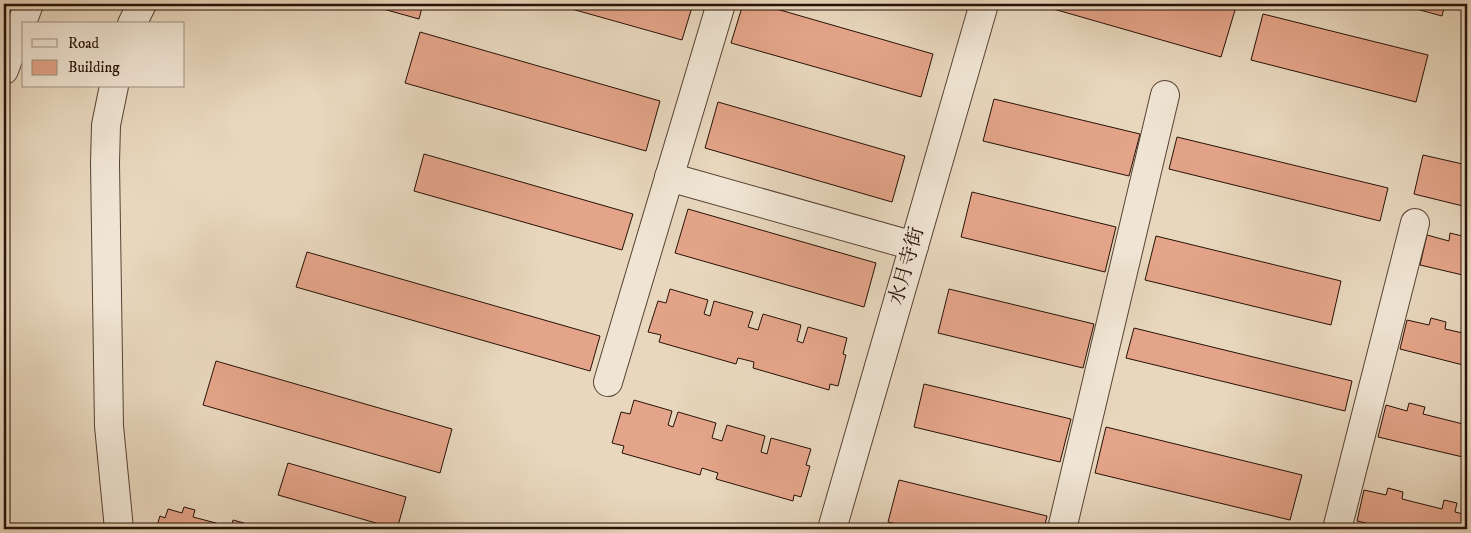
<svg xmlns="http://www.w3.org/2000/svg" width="1471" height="533" viewBox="0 0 1471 533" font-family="'IM FELL DW Pica','Noto Serif SC',serif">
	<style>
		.building { fill: #e4a489; stroke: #271107 }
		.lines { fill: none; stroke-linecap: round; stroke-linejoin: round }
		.minor-casing { stroke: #574234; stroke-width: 30 }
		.minor { stroke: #f0e5d4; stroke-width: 28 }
		.labels { text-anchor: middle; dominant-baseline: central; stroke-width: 4; stroke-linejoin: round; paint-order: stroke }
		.street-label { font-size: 20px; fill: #271107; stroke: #f0e5d4 }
	</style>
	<rect width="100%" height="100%" fill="#e8d7bd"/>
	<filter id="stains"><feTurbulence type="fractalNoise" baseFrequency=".004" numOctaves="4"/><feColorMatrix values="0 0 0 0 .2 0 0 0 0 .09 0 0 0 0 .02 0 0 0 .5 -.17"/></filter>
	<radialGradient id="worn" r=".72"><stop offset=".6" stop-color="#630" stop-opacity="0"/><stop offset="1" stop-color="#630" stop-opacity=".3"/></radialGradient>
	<g class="building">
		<path d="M376,4h47l-4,15 -43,-12z"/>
		<path d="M554,4h139l-11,36z"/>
		<path d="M743,4h16l174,50 -12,43 -190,-54z"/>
		<path d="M1036,4h178l21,6 -14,47z"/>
		<path d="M1398,4h47l-3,12z"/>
		<path d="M1263,14l165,41 -12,47 -165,-42z"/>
		<path d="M420,32l240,69 -14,50 -241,-68z"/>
		<path d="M994,99l146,35 -11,42 -146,-35z"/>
		<path d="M718,102l187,54 -13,46 -187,-54z"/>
		<path d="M1177,137l211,51 -8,33 -211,-52z"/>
		<path d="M424,154l209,60 -11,36 -208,-59z"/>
		<path d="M1423,155l44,10v42l-53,-13z"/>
		<path d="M972,192l144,35 -11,45 -144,-35z"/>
		<path d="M688,209l188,54 -12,44 -189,-54z"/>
		<path d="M1450,233l16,4 -2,7 3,1v31l-47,-11 7,-30 22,6z"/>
		<path d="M1156,236l185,45 -10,44 -186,-45z"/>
		<path d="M307,252l293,84 -10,35 -294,-84z"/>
		<path d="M670,289l38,11 -4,14 6,2 4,-15 39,11 -5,15 10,3 5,-16 38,11 -4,16 6,2 5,-16 39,11 -4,16 3,1 -8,31 -8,-2 -1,6 -76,-22 1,-6 -16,-4 -2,6 -77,-22 2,-7 -13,-3 10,-31 8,2z"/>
		<path d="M949,289l145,35 -11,44 -145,-35z"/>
		<path d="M1431,318l15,4 -1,7 22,5v32l-67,-17 7,-29 22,5z"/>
		<path d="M1134,328l218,53 -7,30 -219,-53z"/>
		<path d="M216,361l236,68 -12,44 -237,-68z"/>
		<path d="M924,384l147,35 -11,43 -146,-35z"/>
		<path d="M634,400l38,11 -4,14 5,2 5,-15 38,11 -4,15 10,3 5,-16 38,11 -4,16 6,2 4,-16 40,11 -5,16 4,1 -9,31 -7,-2 -1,6 -77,-22 2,-6 -16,-5 -2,7 -78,-22 2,-7 -12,-3 9,-31 9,2z"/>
		<path d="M1409,403l16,4 -2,7 40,10 2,-9 2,1v42l-89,-21 8,-32 21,6z"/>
		<path d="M1106,427l196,48 -12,45 -195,-47z"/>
		<path d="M288,463l118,34 -9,32 -119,-34z"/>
		<path d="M899,480l148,36 -3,13h-125l-31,-7z"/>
		<path d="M1388,488l15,4 -1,7 40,10 2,-9 13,3 -2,9 12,3v14h-76l-34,-8 7,-31 22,5z"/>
		<path d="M184,507l11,3 -2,7 38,10 2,-7 11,3 -2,6h-86l4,-13 5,2 3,-9 14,4z"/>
	</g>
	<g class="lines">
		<defs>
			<g id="minor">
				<path d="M132,24l10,-20"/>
				<path d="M4,70l25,-66"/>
				<path d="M114,86l-8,39 -1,38 4,263 10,103"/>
				<path d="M669,177l245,69"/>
				<path d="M608,382l113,-378"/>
				<path d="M832,529l152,-525"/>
				<path d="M1062,529l103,-434"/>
				<path d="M1337,529l78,-306"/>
			</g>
		</defs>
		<use href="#minor" class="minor-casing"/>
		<use href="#minor" class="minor"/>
	</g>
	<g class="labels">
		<g class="street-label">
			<text transform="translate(907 266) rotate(-74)">水月寺街</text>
		</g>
	</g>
	<rect width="1471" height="533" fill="none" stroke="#e8d7bd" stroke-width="20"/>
	<rect x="5" y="5" width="1461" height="523" fill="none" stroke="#271107" stroke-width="2.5"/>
	<rect x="10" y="10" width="1451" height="513" fill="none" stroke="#271107"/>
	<rect x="22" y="22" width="162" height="65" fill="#f0e5d4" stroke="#a09082"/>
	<rect x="32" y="39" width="25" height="8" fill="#f0e5d4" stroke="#a09082"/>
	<text x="68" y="48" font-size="15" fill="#271107">Road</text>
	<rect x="32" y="60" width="25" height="15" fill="#e4a489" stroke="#a09082"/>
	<text x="68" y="72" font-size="15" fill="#271107">Building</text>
	<rect width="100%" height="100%" filter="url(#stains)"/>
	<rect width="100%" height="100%" fill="url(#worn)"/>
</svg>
